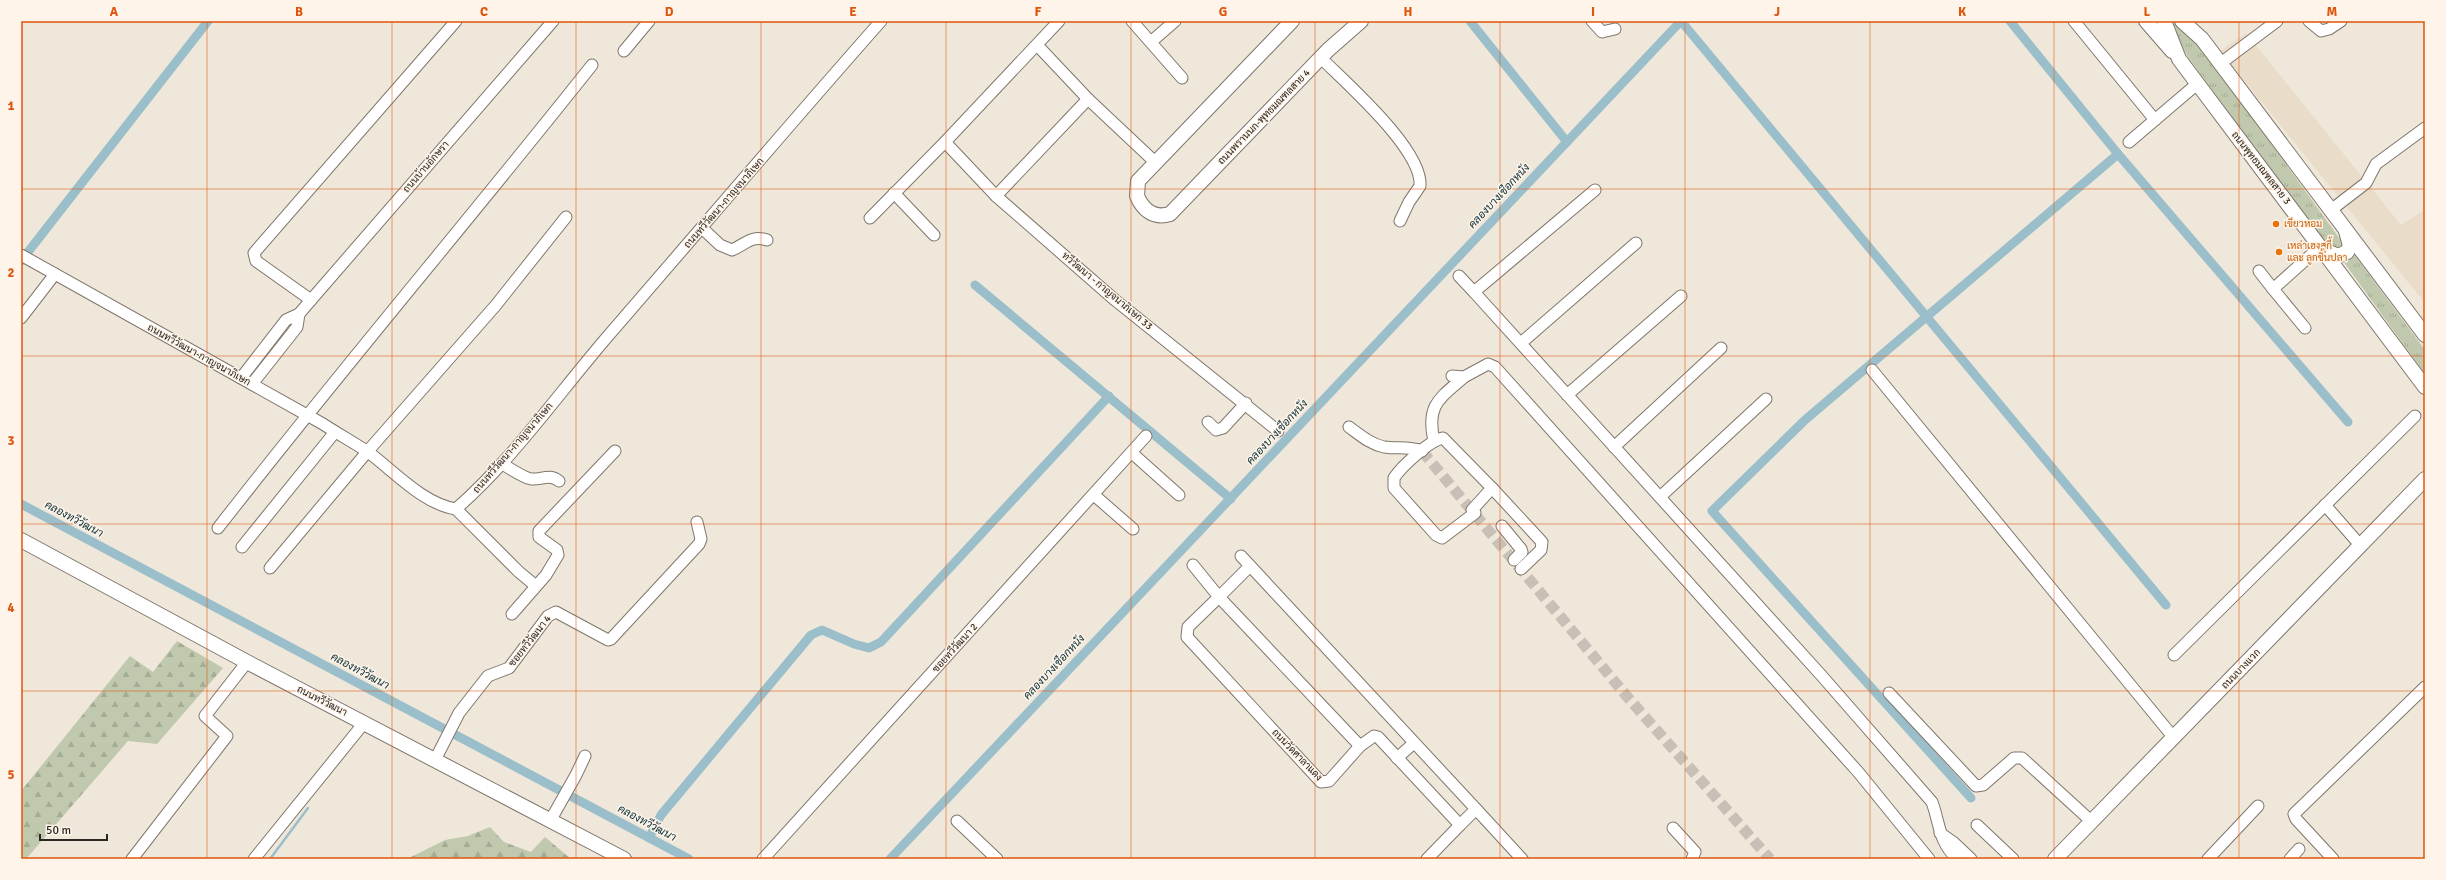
<svg xmlns="http://www.w3.org/2000/svg" width="2446" height="880" viewBox="0 0 2446 880" font-family="Signika,Sarabun,sans-serif">
	<style>
		.commercial { fill: #e9ddc9 }
		.grass { fill: url(#grass-tufts) }
		.forest { fill: url(#forest-firs) }
		.lines { fill: none; stroke-linecap: round; stroke-linejoin: round }
		.stream { stroke: #9bbfca; stroke-width: 2.5 }
		.canal { stroke: #9bbfca; stroke-width: 9 }
		.minor-tunnel { stroke: #c8c0b6; stroke-width: 11; stroke-dasharray: 11 5.5; stroke-linecap: butt }
		.minor-casing { stroke: #7f766c; stroke-width: 13 }
		.major-casing { stroke: #7f766c; stroke-width: 16 }
		.minor { stroke: #fff; stroke-width: 11 }
		.major { stroke: #fff; stroke-width: 14 }
		.grid { fill: none; stroke: #de560d; stroke-width: 1; stroke-opacity: 0.55 }
		.food-dot { fill: #e8710a; stroke: #fef4e9; stroke-width: 1.5 }
		.labels { text-anchor: middle; dominant-baseline: central; stroke-width: 3; stroke-linejoin: round; paint-order: stroke }
		.street-label { font-size: 10px; fill: #2a2622; stroke: #fef4e9 }
		.food-label { font-size: 10px; fill: #c56008; stroke: #fef4e9; text-anchor: start }
		.water-label { font-size: 11px; font-style: italic; fill: #0b3038; stroke: #fef4e9 }
		.neatline { fill: none; stroke: #de560d; stroke-width: 1.5 }
		.grid-label { font-size: 13px; text-anchor: middle; font-weight: bold; fill: #de560d }
	</style>
	<defs>
		<pattern id="grass-tufts" width="24" height="20" patternUnits="userSpaceOnUse"><rect width="24" height="20" fill="#c0c8ad"/><path d="M3 7l-1-3M5 7V3M7 7l1-3M15 17l-1-3M17 17v-4M19 17l1-3" fill="none" stroke="#a5ac95"/></pattern>
		<pattern id="forest-firs" width="22" height="20" patternUnits="userSpaceOnUse"><rect width="22" height="20" fill="#c0c8ad"/><path d="M5 1l3.5 6h-7zM16 11l3.5 6h-7z" fill="#a5ac95"/></pattern>
	</defs>
	<rect width="100%" height="100%" fill="#f0e7db"/>
	<path class="commercial" d="M2246,33l155,192 24,-15v93l-205,-252z"/>
	<g class="grass">
		<path d="M2174,23l19,13 152,210 -6,3 -14,-6 -137,-186 -9,-17z"/>
		<path d="M2353,253l72,97v24l-82,-113z"/>
	</g>
	<g class="forest">
		<path d="M177,641l46,27 -66,76 -29,-3 -102,118h-5v-68l109,-135 23,16z"/>
		<path d="M490,827l14,15 27,10 14,-15 26,22h-164l38,-19 23,-4z"/>
	</g>
	<g class="lines">
		<path class="stream" d="M270,859l38,-51"/>
		<g class="canal">
			<path d="M1470,21l97,121"/>
			<path d="M1681,21l485,584"/>
			<path d="M2010,21l108,133 230,268"/>
			<path d="M21,261l187,-240"/>
			<path d="M975,285l256,214"/>
			<path d="M21,504l668,355"/>
			<path d="M1971,798l-259,-287 93,-91 313,-266"/>
			<path d="M649,838l12,-23 150,-180 11,-5 32,14 15,4 12,-6 228,-246"/>
			<path d="M890,859l791,-838"/>
		</g>
		<path class="minor-tunnel" d="M1422,451l208,249 140,159"/>
		<defs>
			<g id="minor">
				<path d="M1132,21l50,57"/>
				<path d="M1592,21l10,11 13,-3"/>
				<path d="M2074,21l81,99"/>
				<path d="M2309,21l12,10 8,-2 12,-8"/>
				<path d="M1152,41l23,-20"/>
				<path d="M1037,45l51,54 67,63"/>
				<path d="M624,51l25,-30"/>
				<path d="M1321,58c25,25 102,92 99,128l-11,16 -9,19"/>
				<path d="M2221,63l56,-42"/>
				<path d="M945,142l51,54 119,104 163,131"/>
				<path d="M2129,142l68,-58"/>
				<path d="M1595,190l-121,102 347,383 111,127c8,22 6,38 25,57"/>
				<path d="M894,193l40,42"/>
				<path d="M996,196l92,-97"/>
				<path d="M2331,210l35,-27 10,-19 49,-36"/>
				<path d="M870,218l75,-76 114,-121"/>
				<path d="M702,228l18,17 12,5c14,-6 19,-15 35,-10"/>
				<path d="M21,255l302,169c15,10 30,18 45,28 26,19 55,52 88,57 58,-51 102,-115 152,-173 91,-105 181,-211 273,-315"/>
				<path d="M2259,271l14,18 48,-43"/>
				<path d="M1459,276l15,16"/>
				<path d="M2273,289l32,39"/>
				<path d="M311,300l-55,-39 -2,-8 202,-232"/>
				<path d="M21,318l34,-44"/>
				<path d="M1521,343l115,-100"/>
				<path d="M1872,370l302,368"/>
				<path d="M1452,376l12,1 24,-13 7,3 364,406 70,86"/>
				<path d="M241,378l45,-58 13,-6 12,-14 242,-279"/>
				<path d="M252,384l45,-57 2,-13"/>
				<path d="M1567,395l114,-99"/>
				<path d="M1208,422l8,8 7,-2 23,-25"/>
				<path d="M1349,427c11,8 21,17 35,20 13,2 25,-1 38,4"/>
				<path d="M1434,441c-8,-36 5,-42 30,-64"/>
				<path d="M1614,447l107,-99"/>
				<path d="M1132,453l47,42"/>
				<path d="M502,464c8,4 20,13 29,15 11,1 18,-6 28,2"/>
				<path d="M1492,488l50,54 -1,8 -20,19"/>
				<path d="M1094,495l39,34"/>
				<path d="M1660,497l106,-98"/>
				<path d="M2325,505l35,40"/>
				<path d="M456,509l63,63 17,14"/>
				<path d="M1472,510l20,-22 -49,-50c-13,2 -42,29 -49,40v10l42,47 6,3 33,-25"/>
				<path d="M1502,526l19,23 1,3 -8,8"/>
				<path d="M218,528c122,-157 251,-308 374,-463"/>
				<path d="M242,547l93,-115"/>
				<path d="M1241,556l235,253 -16,16"/>
				<path d="M1193,565l26,32 -31,30 -1,10 134,145 8,-1 31,-35 14,-10 4,1 82,88 -33,34"/>
				<path d="M1250,566l-31,31 141,149"/>
				<path d="M270,568l97,-116 129,-147 70,-88"/>
				<path d="M512,614l34,-39 12,-20 -1,-5 -18,-13v-6l76,-80"/>
				<path d="M2174,655l241,-239"/>
				<path d="M1889,693l87,93 7,-1 31,-27h8l69,63"/>
				<path d="M1397,758l17,-15"/>
				<path d="M435,760l24,-47 29,-37 21,-8 39,-52 8,-4 52,28 3,-1 88,-95 2,-5 -4,-17"/>
				<path d="M1476,809l46,50"/>
				<path d="M550,821l26,-46 9,-19"/>
				<path d="M957,821l40,38"/>
				<path d="M1977,825l36,34"/>
				<path d="M1673,828l22,24 -3,7"/>
				<path d="M1940,833l13,9 18,17"/>
				<path d="M132,859l95,-123 -22,-20 42,-54"/>
				<path d="M254,859l110,-136"/>
				<path d="M763,859l383,-423"/>
				<path d="M2208,859l50,-53"/>
				<path d="M2290,859l9,-10"/>
				<path d="M2333,859l-37,-40 -2,-5 131,-127"/>
			</g>
			<g id="major">
				<path d="M1292,21l-154,160 -1,15c6,14 17,23 33,18l158,-164 33,-29"/>
				<path d="M2146,21l26,30"/>
				<path d="M2164,21l15,38 246,328"/>
				<path d="M2182,21l20,18 223,296"/>
				<path d="M2324,250l14,6 9,-4 3,-6 -4,-15"/>
				<path d="M21,540l226,122 377,197"/>
				<path d="M2055,859l370,-380"/>
			</g>
		</defs>
		<use href="#minor" class="minor-casing"/>
		<use href="#major" class="major-casing"/>
		<use href="#minor" class="minor"/>
		<use href="#major" class="major"/>
	</g>
	<path class="grid" d="M207,21v838M392,21v838M576,21v838M761,21v838M946,21v838M1131,21v838M1315,21v838M1500,21v838M1685,21v838M1870,21v838M2054,21v838M2239,21v838M21,189h2404M21,356h2404M21,524h2404M21,691h2404"/>
	<g class="food-dot">
		<circle cx="2276" cy="224" r="4"/>
		<circle cx="2279" cy="252" r="4"/>
	</g>
	<g class="labels">
		<g class="street-label">
			<text transform="translate(1264 117) rotate(-46)">ถนนพรานนก-พุทธมณฑลสาย 4</text>
			<text transform="translate(426 167) rotate(-49)">ถนนบ้านอักษรา</text>
			<text transform="translate(2261 168) rotate(52)">ถนนพุทธมณฑลสาย 3</text>
			<text transform="translate(724 203) rotate(-49)">ถนนทวีวัฒนา-กาญจนาภิเษก</text>
			<text transform="translate(1107 291) rotate(40)">ทวีวัฒนา - กาญจนาภิเษก 33</text>
			<text transform="translate(199 355) rotate(29)">ถนนทวีวัฒนา-กาญจนาภิเษก</text>
			<text transform="translate(513 448) rotate(-49)">ถนนทวีวัฒนา-กาญจนาภิเษก</text>
			<text transform="translate(530 641) rotate(-52)">ซอยทวีวัฒนา 4</text>
			<text transform="translate(955 648) rotate(-48)">ซอยทวีวัฒนา 2</text>
			<text transform="translate(2241 669) rotate(-46)">ถนนบางแวก</text>
			<text transform="translate(322 701) rotate(27)">ถนนทวีวัฒนา</text>
			<text transform="translate(1297 755) rotate(46)">ถนนวัดศาลาแดง</text>
		</g>
		<g class="food-label">
			<text x="2284" y="224">เขียวหอม</text>
			<text x="2287" y="246">เหล่าเฮงสุกี้<tspan x="2287" dy="12">และ ลูกชิ้นปลา</tspan></text>
		</g>
		<g class="water-label">
			<text transform="translate(1499 196) rotate(-47)">คลองบางเชือกหนัง</text>
			<text transform="translate(1277 432) rotate(-47)">คลองบางเชือกหนัง</text>
			<text transform="translate(74 519) rotate(28)">คลองทวีวัฒนา</text>
			<text transform="translate(1054 667) rotate(-47)">คลองบางเชือกหนัง</text>
			<text transform="translate(360 671) rotate(28)">คลองทวีวัฒนา</text>
			<text transform="translate(647 823) rotate(28)">คลองทวีวัฒนา</text>
		</g>
	</g>
	<rect width="2446" height="880" fill="none" stroke="#fef4e9" stroke-width="44"/>
	<path d="M40 834v6h67v-6" fill="none" stroke="#2a2622" stroke-width="2"/>
	<text x="46" y="834" font-size="12" fill="#2a2622" stroke="#fef4e9" stroke-width="3" paint-order="stroke">50 m</text>
	<rect x="22" y="22" width="2402" height="836" class="neatline"/>
	<g class="grid-label">
		<text x="114" y="16">A</text>
		<text x="299" y="16">B</text>
		<text x="484" y="16">C</text>
		<text x="669" y="16">D</text>
		<text x="853" y="16">E</text>
		<text x="1038" y="16">F</text>
		<text x="1223" y="16">G</text>
		<text x="1408" y="16">H</text>
		<text x="1593" y="16">I</text>
		<text x="1777" y="16">J</text>
		<text x="1962" y="16">K</text>
		<text x="2147" y="16">L</text>
		<text x="2332" y="16">M</text>
		<text x="11" y="110">1</text>
		<text x="11" y="277">2</text>
		<text x="11" y="445">3</text>
		<text x="11" y="612">4</text>
		<text x="11" y="779">5</text>
	</g>
</svg>
